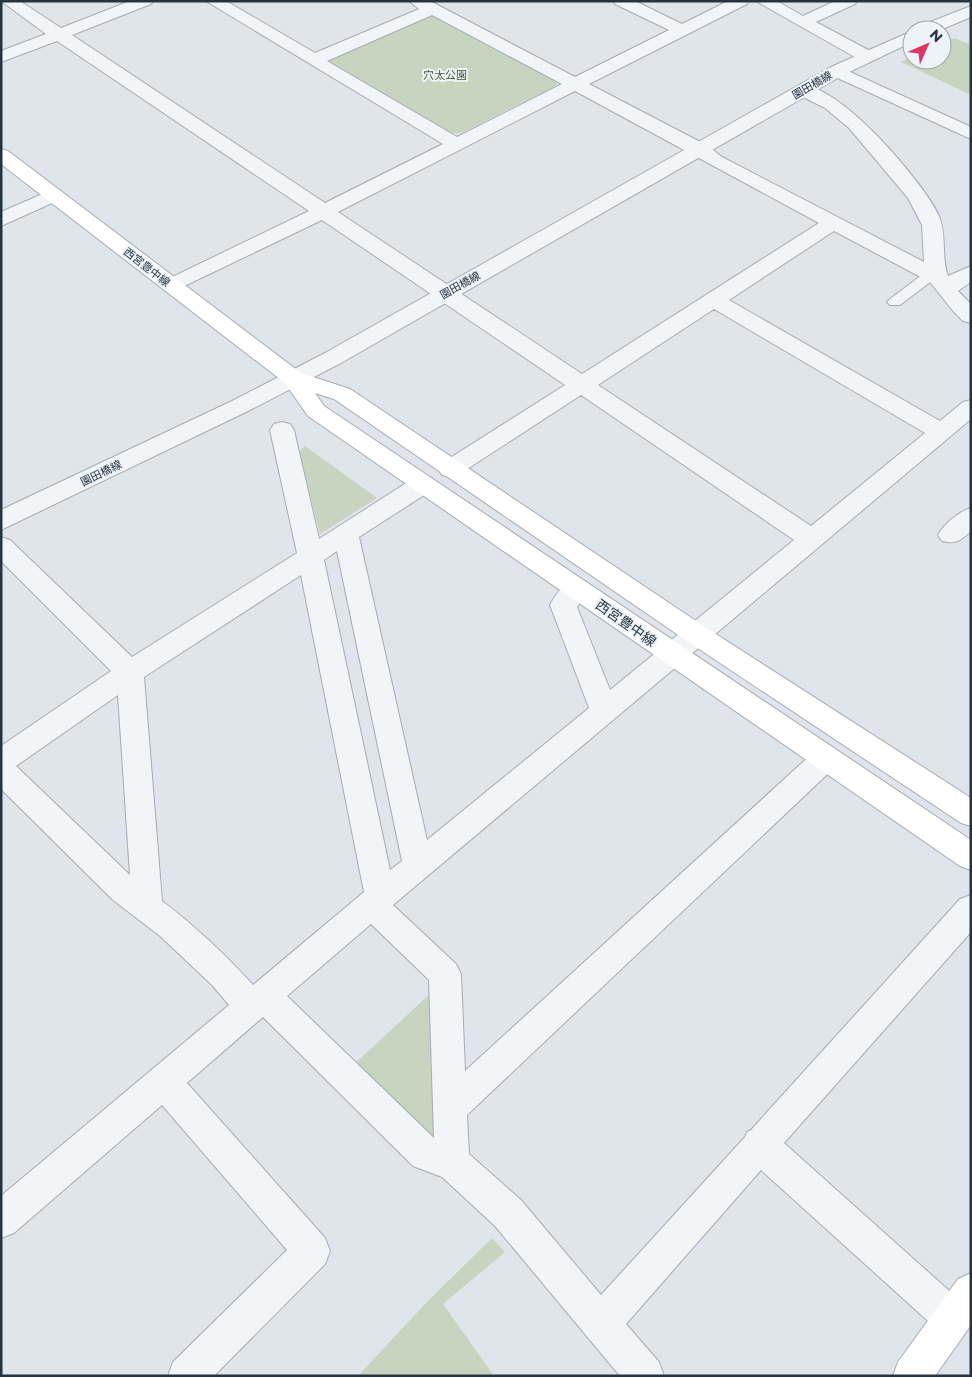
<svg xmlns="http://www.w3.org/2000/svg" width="972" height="1377" viewBox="0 0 972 1377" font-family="Montserrat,'Noto Sans JP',sans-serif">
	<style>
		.green { fill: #c7d4bf }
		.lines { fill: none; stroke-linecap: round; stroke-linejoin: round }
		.service-casing { stroke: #a4acb4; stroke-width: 2 }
		.minor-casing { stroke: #a4acb4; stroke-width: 2 }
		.tertiary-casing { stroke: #a4acb4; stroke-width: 2 }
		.secondary-casing { stroke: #a4acb4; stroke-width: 2 }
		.service { fill: #f2f5f7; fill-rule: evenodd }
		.minor { fill: #f2f5f7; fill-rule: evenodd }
		.tertiary { fill: #f2f5f7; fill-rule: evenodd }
		.secondary { fill: #fff; fill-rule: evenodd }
		.labels { text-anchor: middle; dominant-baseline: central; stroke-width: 4; stroke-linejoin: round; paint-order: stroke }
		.far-park-label { font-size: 11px; fill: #415f32; stroke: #eef3f7 }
		.far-street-label { font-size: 11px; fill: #263442; stroke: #eef3f7 }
		.street-label { font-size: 14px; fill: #263442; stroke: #eef3f7 }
	</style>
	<rect width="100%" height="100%" fill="#dfe5ea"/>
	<g class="green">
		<path d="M429,16h6l122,65 -1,5 -95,47h-10l-121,-70 -2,-3z"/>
		<path d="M954,38l17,7v50l-70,-33 11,-6v4h30v-17z"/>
		<path d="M305,446l72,52 -57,36 -21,-82z"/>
		<path d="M430,994l9,155 -89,-81z"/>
		<path d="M492,1238l13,14 -62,52 51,72h-136l67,-72z"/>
	</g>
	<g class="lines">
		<defs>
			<path id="service" d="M932,269l5,2 3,3 -3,3 -37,28h-10l-3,-3 3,-3 37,-28z"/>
			<g id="minor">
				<path d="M1,1h19l41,27 69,-27h23l-2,3 -79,31 253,168 118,-59 -237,-143h20l89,52 104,-44 -10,-8h21l145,76 94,-47 -54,-26 -2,-3h22l47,23 46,-23h21l-2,3 -158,80 119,62 14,11 202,105 -2,-37 -14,-27 -59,-70 -24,-20 -28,-14 -3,-4 3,-4c38,-9 128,98 142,130 8,19 2,41 9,60l23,-10v16l-13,9 13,13v19l-8,-2 -10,-10 -23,-29 -96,-51 -105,69 211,121 23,-19 8,-2v19l-578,486 63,59 5,10 4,97 350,-320 10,-4 10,4 4,8 -4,8 -368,348 2,39 52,46 80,95 144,-158 2,-5 4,-2 209,-231 11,-4v37l-187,211 181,162 6,13 -6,13 -13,6 -13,-6 -178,-161 -135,154 33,38 5,14h-44l-125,-150 -53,-49 -29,-11 -150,-149 -76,66 138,155 5,13 -5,13 -111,112h-46l5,-14 114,-112 -125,-145 -148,128 -13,5v-42l228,-191 -17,-20 -52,-49 -47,-36 -112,-111v-43l110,-75 -110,-110v-24l9,3 122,117 165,-104 -27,-123 4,-6 8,-2 8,2 4,6 25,109 95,-61 9,-2 9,2 3,6 -3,6 -73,47 68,303 162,-132 -39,-103c8,-15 18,-28 36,-23l4,7 -13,18 33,83 184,-150 -213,-145 -123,80 -8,2 -8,-2 -4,-6 4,-6 123,-78 -243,-165 -144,69 -7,2 -7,-2 -3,-4 3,-4 145,-70 -252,-170 -56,21v-11l45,-17zM432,15l130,69 -105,53 -130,-76zM575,91l244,132 -237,151 -244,-162zM714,309l211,124 -114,93 -213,-141zM337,551l65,310 -12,9 -66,-310zM301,575l63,317 -111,93c-28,-31 -58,-59 -91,-84l-18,-224zM118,695l12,180 -114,-109zM371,924l58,56 5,158 -147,-142z"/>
				<path d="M756,1h21l26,15 32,-15h22l-2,3 -39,18 56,30 3,4 -3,4h-12z"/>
				<path d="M837,66l134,61v12l-140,-64 -3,-4 3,-4z"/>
				<path d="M54,189l7,2 3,4 -3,4 -60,27v-14z"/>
				<path d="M971,508v23c-10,9 -15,14 -29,10l-4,-6c7,-12 20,-23 33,-27z"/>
			</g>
			<g id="tertiary">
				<path d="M971,6v11l-31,13h-22l2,-4z"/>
				<path d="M912,31v11l-69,33 -502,288 -93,48 -247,119v-20l231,-109 93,-48 506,-286z"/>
			</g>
			<g id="secondary">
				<path d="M1,149l7,2 293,222 49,16 355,238 266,171v28l-10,-3 -274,-182 -353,-242 -19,-6 9,13 647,434v30l-11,-4 -652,-450 -23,-33 -284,-219z"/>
				<path d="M971,1273v52l-36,51h-42l5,-14 60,-83z"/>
			</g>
		</defs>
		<use href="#service" class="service-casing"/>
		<use href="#minor" class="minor-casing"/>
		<use href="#tertiary" class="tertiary-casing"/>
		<use href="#secondary" class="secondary-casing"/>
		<use href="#service" class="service"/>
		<use href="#minor" class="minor"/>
		<use href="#tertiary" class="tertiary"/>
		<use href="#secondary" class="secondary"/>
	</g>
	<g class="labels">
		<g class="far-park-label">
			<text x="445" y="75">穴太公園</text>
		</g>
		<g class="far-street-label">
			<text transform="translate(812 85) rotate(-30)">園田橋線</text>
			<text transform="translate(147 267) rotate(38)">西宮豊中線</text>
			<text transform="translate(460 285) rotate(-29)">園田橋線</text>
			<text transform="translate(101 473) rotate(-26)">園田橋線</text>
		</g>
		<g class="street-label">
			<text transform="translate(626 623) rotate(35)">西宮豊中線</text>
		</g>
	</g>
	<rect width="972" height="1377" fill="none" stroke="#263442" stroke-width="5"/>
	<g transform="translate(927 45) rotate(45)"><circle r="24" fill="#eef3f7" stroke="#9ea7af"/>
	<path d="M0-4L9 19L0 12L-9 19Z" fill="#db3769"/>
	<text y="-8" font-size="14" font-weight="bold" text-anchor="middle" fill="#263442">N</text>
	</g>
</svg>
